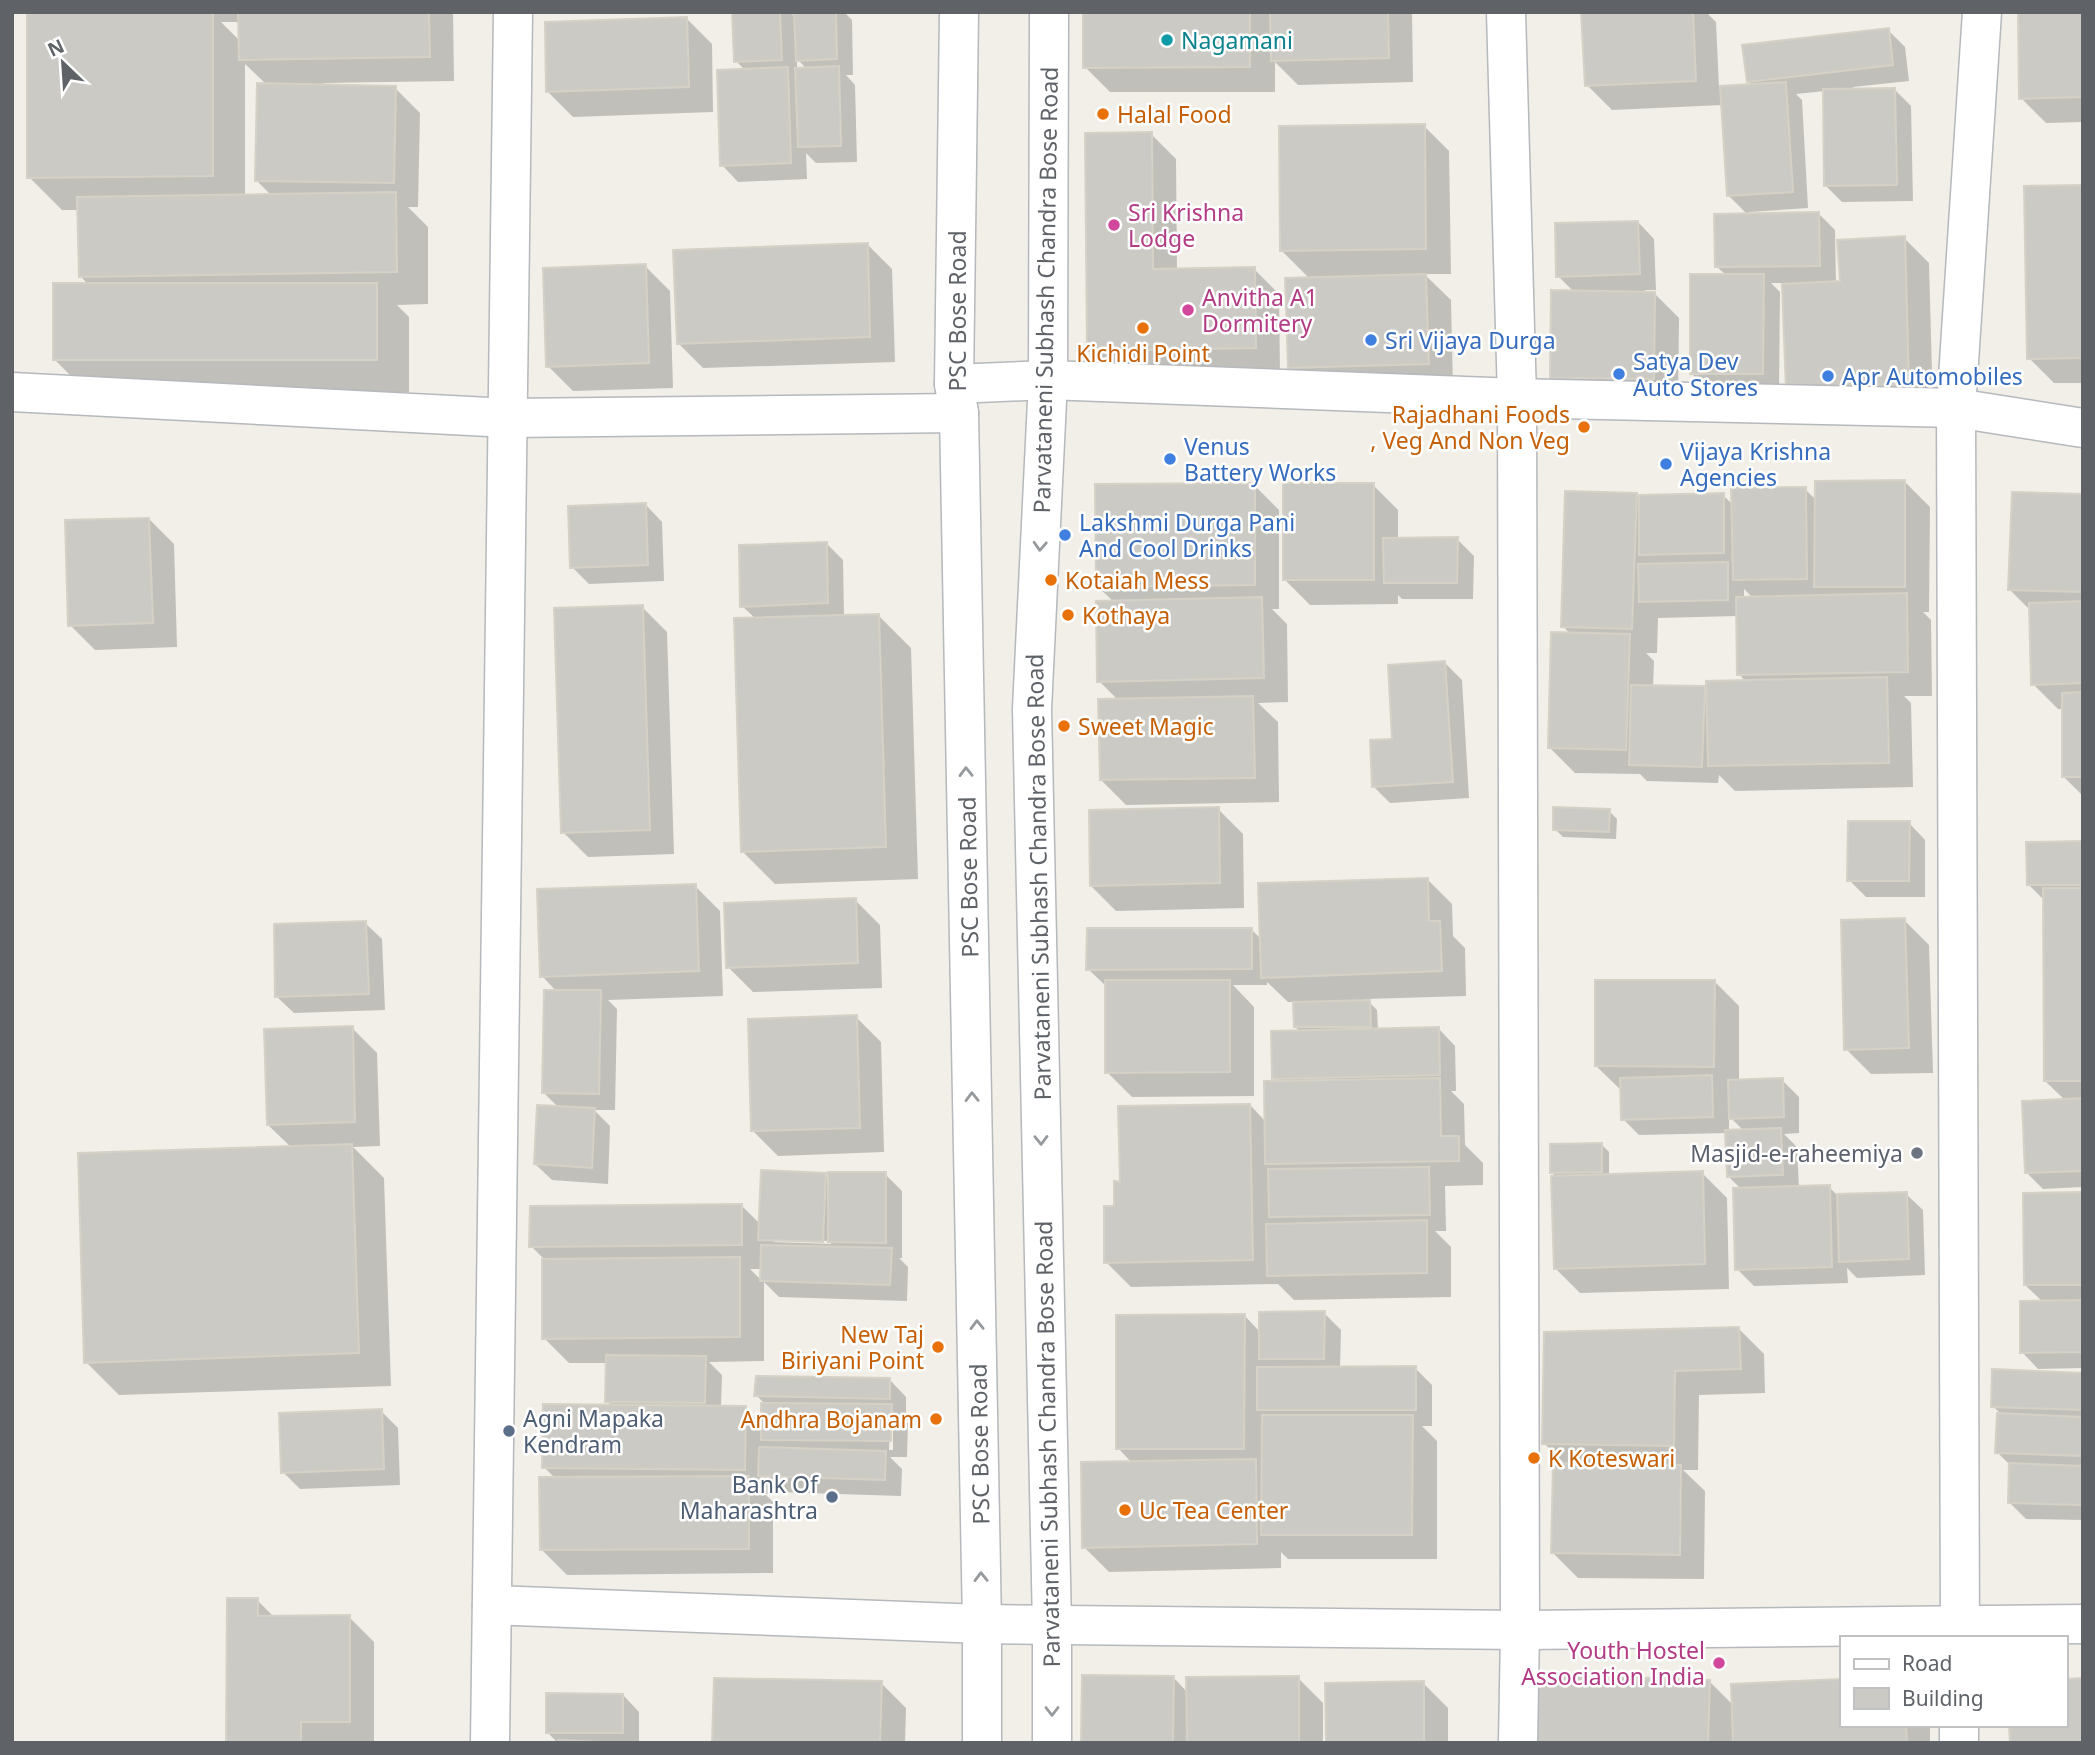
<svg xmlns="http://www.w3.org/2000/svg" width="2095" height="1755" viewBox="0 0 2095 1755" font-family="'Noto Sans',sans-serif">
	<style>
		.shadow { fill: #0003; fill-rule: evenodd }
		.building { fill: #cccac5; stroke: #d6d1c6; stroke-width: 2 }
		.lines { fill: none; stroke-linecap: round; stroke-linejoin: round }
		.minor-casing { stroke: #b5b8bc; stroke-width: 41 }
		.tertiary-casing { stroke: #b5b8bc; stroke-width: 41 }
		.minor { stroke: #fff; stroke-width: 38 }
		.tertiary { stroke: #fff; stroke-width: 38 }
		.oneway { stroke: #979a9d }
		.culture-dot { fill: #0f9aa8; stroke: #fff; stroke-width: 2.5 }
		.food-dot { fill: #e8710a; stroke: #fff; stroke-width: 2.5 }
		.hotel-dot { fill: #d1479c; stroke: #fff; stroke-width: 2.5 }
		.shop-dot { fill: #3f7fe0; stroke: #fff; stroke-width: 2.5 }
		.worship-dot { fill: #6b7280; stroke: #fff; stroke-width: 2.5 }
		.service-dot { fill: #5c6f8a; stroke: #fff; stroke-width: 2.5 }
		.labels { text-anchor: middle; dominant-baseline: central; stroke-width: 5; stroke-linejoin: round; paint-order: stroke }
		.culture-label { font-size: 23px; fill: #0d838f; stroke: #fff; text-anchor: start }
		.food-label { font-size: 23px; fill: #c56008; stroke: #fff; text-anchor: start }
		.hotel-label { font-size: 23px; fill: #b23c85; stroke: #fff; text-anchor: start }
		.street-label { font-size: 23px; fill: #5f6368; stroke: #fff }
		.shop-label { font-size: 23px; fill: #366cbe; stroke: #fff; text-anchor: start }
		.worship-label { font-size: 23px; fill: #5b616d; stroke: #fff; text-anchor: end }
		.service-label { font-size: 23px; fill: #4e5e75; stroke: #fff; text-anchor: start }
	</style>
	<rect width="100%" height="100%" fill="#f1efe8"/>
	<g class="shadow">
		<path d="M55,12h398l1,69 -131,2v3l72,2 25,25 -2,94h-10l20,20v77l-31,1 12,12v75h-322l-33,-33 34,-75 -8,-8 -1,-66h-17l-33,-33 28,-163zM221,22h19v19zM245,64l22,21 -11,95 16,16h-27z"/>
		<path d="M734,12h56l6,6v-6h48l8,8 1,55h-7l9,10 2,77 -41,1 -10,-10 1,26 -69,3 -16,-17 23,-95 -9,-9zM797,59l10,10h-10z"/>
		<path d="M1085,12h327l1,70 -115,3 -23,-23v30h-165l-25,-25z"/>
		<path d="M1583,12h123l10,10 3,66 34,-2 -5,-5 140,-51 17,17 4,34 -56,6 1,3 40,-1 17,17 2,95 -71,1 -16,-16 -1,-95 -29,3 6,6 6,108 -59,4 1,3 69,-1 16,16 1,53h5l63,-45 25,25 4,146 -146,-20 -3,-106h-13l9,9 -1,98h-71l-17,-17 35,-98 -9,-8 31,-52 -19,-19 -6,-91 -111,5 -25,-25z"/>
		<path d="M2083,12v110l-37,1 -25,-25z"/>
		<path d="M687,19l25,25 1,68 -140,5 -25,-25z"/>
		<path d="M1424,126l25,25 2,123h-27l27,26 2,88 -139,4 -25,-25 21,-88 -28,-28z"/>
		<path d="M1151,134l25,25 1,111 77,-1 25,25 1,79 -167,2 -25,-25z"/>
		<path d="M2083,187v196h-29l-25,-25z"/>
		<path d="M1638,222l16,17 2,51h-11v3h9l25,25 -1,86 -102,-2 -25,-25 23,-85 -16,-16z"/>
		<path d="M867,244l25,25 3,93 -192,6 -25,-25z"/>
		<path d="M645,266l25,25 3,97 -100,3 -25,-25z"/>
		<path d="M1905,482l25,25 -1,105h-6l8,8 1,76h-28l7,7 2,84 -178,4 -16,-16 -1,8 -71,-2 -7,-7 -65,-1 -25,-25 21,-113 -8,-9 73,-132 2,3 85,-2 10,10 72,-16 11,11zM1744,589l9,9h-9zM1738,616l1,58 7,8 -38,10 -4,-4 -51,-1 1,-26 -8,-8h11l1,-35z"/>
		<path d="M1254,485l25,25v99h-7l15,15 1,78 -30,1 20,19 1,80 -153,3 -25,-25 17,-80 -19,-19 15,-79 -17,-16z"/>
		<path d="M1373,485l25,25v29h59l17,17 -1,43h-71l-4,-4v9l-88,1 -25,-25z"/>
		<path d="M2083,496v300l-19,-19 -1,-68h-5l-25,-25 -2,-73 -22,-22z"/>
		<path d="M646,505l16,17 2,59 -75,3 -17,-17z"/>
		<path d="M149,519l25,25 3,103 -82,3 -25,-25z"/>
		<path d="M826,543l17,17 1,57 34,-2 33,33 7,231 -143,5 -33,-33 14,-232 -14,-13z"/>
		<path d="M642,607l25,25 7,222 -86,3 -25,-25z"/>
		<path d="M1445,663l17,17 7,118 -79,5 -16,-16 20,-46z"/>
		<path d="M1218,809l25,25 1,74 -128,3 -25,-25z"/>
		<path d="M1609,811l8,8 -1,20 -53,-2 -8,-8z"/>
		<path d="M1909,823l16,17v57h-59l-17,-17z"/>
		<path d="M2083,843v344l-40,2 -16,-16 38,-73 -20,-19v-180l-17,-17z"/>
		<path d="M1427,879l25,25 1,32 12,12 1,48 -100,3 11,11 1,20 61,-1 16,17 1,45h-5l13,13 1,41 18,18v22l-38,1 1,45h-11l16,16v50l-157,3 -16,-16 -147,3 -25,-25 16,-78 128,-79 16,17 12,-40 -4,-4 27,-46 -6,-5v-25h-7l-21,-20v3h-34l21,22v89l-122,1 -25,-25 -1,-86 -18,-17 163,-40 11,11z"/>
		<path d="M695,886l25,25 3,85 -115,4 9,9 -2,101h-21l16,16 -2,58 -56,-4 -17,-16 24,-56 -16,-16 14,-100 -15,-16z"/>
		<path d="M855,900l25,25 2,63 -129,4 -25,-25z"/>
		<path d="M1904,920l25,25 4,128 -62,1 -25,-25z"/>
		<path d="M365,923l17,16 3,71 -91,3 -17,-16z"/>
		<path d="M1714,981l25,25v75l43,-1 17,17v36l-15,1 13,13 2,41 30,-1 9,9 68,-2 17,16 2,65 -68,3 -10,-10 1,15 -94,3 -17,-17 4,-80 -13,-13 -1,-43 -88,2 -16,-16 -1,-28 -26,-25zM1729,1116l15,15 -15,1z"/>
		<path d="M856,1017l25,25 3,110 -106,4 -25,-25z"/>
		<path d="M352,1028l25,25 3,93 -27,1 31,31 7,208 -272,9 -33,-33 206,-214 -24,-23z"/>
		<path d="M1601,1144l8,8v24l93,-3 25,25 2,91 -149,4 -25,-25 2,-90 -5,-5z"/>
		<path d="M885,1174l17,17v67h-3l9,9 -1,34 -128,-4 -15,-15v79l-55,1 13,13 -1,32 24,1 18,17v-23l-7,-7 134,-15 16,17v18l-6,-1 8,9 -1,34h-17l12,12 -1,27 -125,-4 -6,-7v9h-5l8,8v71l-206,2 -25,-25 14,-71 -12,-12 68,-61 -5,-5 1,-38h-39l-25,-25 -1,-80 -12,-12 210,-41 19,19 65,-49 5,5zM774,1239l57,2v3l-57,-2zM750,1269h12v12zM890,1420h3v30h-4z"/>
		<path d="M2082,1194l1,174 -45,1 -16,-17 21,-50 -18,-17z"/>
		<path d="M1324,1313l17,17 -1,38h75l17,17v41h-10l15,15v118h-149l-7,-7v16l-172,4 -25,-25 48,-84 -14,-15 126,-133 16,17z"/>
		<path d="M1739,1329l25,25 1,39 -66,2 -1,75h-15l22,21 -1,88 -126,-1 -25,-25 13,-88 -22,-22z"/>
		<path d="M2083,1375v145l-57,-1 -17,-17 2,-36 -14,-14 5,-37 -9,-9z"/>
		<path d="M381,1411l17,17 2,57 -100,4 -17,-17z"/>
		<path d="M257,1600l17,17h75l25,25v101h-146z"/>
		<path d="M1173,1677l15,16 110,-15 25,25v40h-240z"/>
		<path d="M1709,1681l25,25 -1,-21 108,-4v44h89v18h-393z"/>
		<path d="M881,1683l25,25 -1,35h-191z"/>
		<path d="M1423,1683l25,25v35h-121z"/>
		<path d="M623,1695l16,17v31h-81l-11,-11z"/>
	</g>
	<g class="building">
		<path d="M213,12v164l-186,2v-165z"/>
		<path d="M238,12h191l1,45 -191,3z"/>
		<path d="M732,12h48l2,48 -48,2z"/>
		<path d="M794,12h42l1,47 -41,2z"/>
		<path d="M1083,12h167v55l-167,1z"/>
		<path d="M1270,12h118l1,46 -118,3z"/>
		<path d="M1581,12h112l3,69 -111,5z"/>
		<path d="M2018,12h65v85l-64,2z"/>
		<path d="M687,17l2,70 -143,5 -1,-70z"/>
		<path d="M1889,28l4,37 -146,17 -5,-37z"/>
		<path d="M839,66l2,80 -43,1 -3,-79z"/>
		<path d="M788,67l3,96 -71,3 -3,-96z"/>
		<path d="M1786,82l7,110 -66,4 -7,-110z"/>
		<path d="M257,83l139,3 -2,97 -139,-2z"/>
		<path d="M1895,88l2,97 -73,1 -1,-97z"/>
		<path d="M1425,124l1,125 -146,2 -1,-125z"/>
		<path d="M1152,132l1,137 102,-2 1,81 -169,3 -2,-218z"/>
		<path d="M2083,185v173l-56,1 -3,-173z"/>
		<path d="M396,192l1,80 -318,5 -2,-80z"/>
		<path d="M1819,212l1,54 -105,1 -1,-53z"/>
		<path d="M1638,221l2,53 -84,3 -1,-54z"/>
		<path d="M1905,236l4,148 -123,6 -4,-106 58,-3 -3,-41z"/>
		<path d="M868,243l2,94 -193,7 -4,-94z"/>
		<path d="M646,264l3,99 -103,4 -3,-99z"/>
		<path d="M1426,274l3,90 -141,4 -3,-90z"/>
		<path d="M1690,274h74l-1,100h-73z"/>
		<rect x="53" y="283" width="324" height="77"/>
		<path d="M1551,290l104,2 -1,87 -104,-1z"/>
		<path d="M1905,480v107h-91l1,-106z"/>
		<path d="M1255,483v102l-159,2 -1,-103z"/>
		<rect x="1283" y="483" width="91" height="97"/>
		<path d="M1806,487l1,92 -74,1 -2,-92z"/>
		<path d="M1565,491l72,2 -5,136 -71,-2z"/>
		<path d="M2012,492l71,2v98l-75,-2z"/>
		<path d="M1724,493v60l-85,2v-60z"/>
		<path d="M646,503l2,62 -78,3 -2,-62z"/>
		<path d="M149,518l4,105 -85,3 -3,-106z"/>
		<path d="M1458,537l-1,46h-73l-1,-45z"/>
		<path d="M827,542l1,61 -88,4 -1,-62z"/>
		<path d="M1728,562v38l-89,2 -1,-38z"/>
		<path d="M1907,593l1,79 -171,3 -1,-78z"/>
		<path d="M1262,597l2,81 -167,4 -1,-81z"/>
		<path d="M2083,601v82l-52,2 -2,-82z"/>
		<path d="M643,605l7,225 -89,3 -7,-225z"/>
		<path d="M879,614l7,233 -145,5 -7,-234z"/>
		<path d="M1551,632l79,2 -4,116 -78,-2z"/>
		<path d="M1445,661l8,121 -81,5 -2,-47 22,-1 -4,-74z"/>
		<path d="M1887,677l2,86 -181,3 -2,-85z"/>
		<path d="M1631,685l74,1 -3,81 -73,-2z"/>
		<path d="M2083,692v85h-21v-84z"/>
		<path d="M1253,696l2,82 -155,2 -2,-81z"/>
		<path d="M1219,807l1,76 -130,3 -1,-76z"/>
		<path d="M1553,807l57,2 -1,23 -56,-2z"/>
		<path d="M1848,821h62l-1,60h-62z"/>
		<path d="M2083,841v44h-56l-1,-43z"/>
		<path d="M1428,878l1,43h11l2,50 -181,7 -3,-95z"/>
		<path d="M696,884l3,87 -159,6 -3,-88z"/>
		<path d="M2043,888h40v193h-39z"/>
		<path d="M856,898l2,65 -132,5 -2,-65z"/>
		<path d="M1905,918l4,130 -65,2 -3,-130z"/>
		<path d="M366,921l3,73 -94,3 -1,-73z"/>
		<path d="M1087,928h165v41l-166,1z"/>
		<path d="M1105,980h125v92l-125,1z"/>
		<path d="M1595,980h120l-1,87 -119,-1z"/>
		<path d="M544,990h57l-2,104 -57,-1z"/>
		<path d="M1370,1000l1,27h-77l-1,-25z"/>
		<path d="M857,1015l3,113 -109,3 -3,-112z"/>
		<path d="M353,1026l2,96 -88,3 -3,-96z"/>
		<path d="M1439,1027l1,48 -168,4 -1,-48z"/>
		<path d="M1712,1075l1,42 -92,3 -1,-42z"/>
		<path d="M1440,1078l1,58h18v25l-194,3 -1,-83z"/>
		<path d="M1783,1078l1,39 -55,2 -1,-39z"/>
		<path d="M2083,1098v73l-58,2 -3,-72z"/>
		<path d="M1250,1104l3,156 -149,3v-57h10v-25l6,1 -2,-76z"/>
		<path d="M537,1105l58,3 -3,60 -58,-4z"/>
		<path d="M1781,1128l2,47 -56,2 -2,-47z"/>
		<path d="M1602,1143v29l-52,1v-29z"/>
		<path d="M352,1144l7,209 -275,10 -6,-210z"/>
		<path d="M1429,1167l1,48 -161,2 -1,-48z"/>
		<path d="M761,1170l65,3 -3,69 -65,-2z"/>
		<path d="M1703,1171l2,93 -151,5 -3,-93z"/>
		<path d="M828,1172h58v71l-58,-1z"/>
		<path d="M1830,1185l2,82 -97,3 -2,-82z"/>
		<path d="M1907,1192l2,67 -70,3 -2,-68z"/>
		<path d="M2082,1192l1,93h-59l-1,-92z"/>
		<path d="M742,1204v41l-213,2 1,-41z"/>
		<path d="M1427,1220v53l-160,3 -1,-52z"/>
		<path d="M761,1245l131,3 -2,37 -130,-4z"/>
		<path d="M740,1257v80l-198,2v-80z"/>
		<path d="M2083,1300v52l-63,1v-52z"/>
		<path d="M1325,1311l-1,48h-65v-47z"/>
		<path d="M1245,1314l-1,135h-128v-134z"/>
		<path d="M1739,1327l2,42 -66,2 -1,75 -132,-2 2,-112z"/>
		<path d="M606,1355l100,1 -1,47 -100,-1z"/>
		<path d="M1416,1366v44h-159v-43z"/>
		<path d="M1992,1369l91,4v37l-92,-3z"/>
		<path d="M756,1376l134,2v21l-136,-3z"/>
		<path d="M761,1403l131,1 -1,37 -130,-1z"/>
		<path d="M543,1404l203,2 -1,64 -203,-2z"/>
		<path d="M382,1409l2,60 -103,4 -2,-60z"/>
		<path d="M1997,1413l86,4v39l-88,-3z"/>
		<path d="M1262,1415h151l-1,120h-151z"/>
		<path d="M759,1447l127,4 -1,29 -127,-4z"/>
		<path d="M1256,1459l1,85 -175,4 -1,-86z"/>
		<path d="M1553,1463l128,2 -1,90 -129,-2z"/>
		<path d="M2009,1463l74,3v39l-75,-2z"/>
		<path d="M749,1476v73l-209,1 -1,-73z"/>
		<path d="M227,1598h31v18l92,-1v107h-49v21h-75z"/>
		<path d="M1538,1674l172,6 -2,63h-172z"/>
		<path d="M1082,1675l92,1 -1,67h-92z"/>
		<path d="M1299,1676v67h-112l-1,-66z"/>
		<path d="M714,1678l168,3 -2,62h-168z"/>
		<path d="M2083,1678v65h-73l-1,-18h56v-46z"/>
		<path d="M1841,1679v46h65l1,18h-174l-2,-59z"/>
		<path d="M1424,1681v62h-98l-1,-60z"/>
		<path d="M546,1693l77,1v39h-77z"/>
		<path d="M558,1740l66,3h-66z"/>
	</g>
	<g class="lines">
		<defs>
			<g id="minor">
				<path d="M1506,12l11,386 3,1232 -2,113"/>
				<path d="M12,392l496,26 451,-5"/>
				<path d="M492,1605l490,19"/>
				<path d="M1960,1638l-4,-1230 26,-396"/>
				<path d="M490,1743l23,-1731"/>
				<path d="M1959,1743v-18"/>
			</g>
			<g id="tertiary">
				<path d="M959,12l-5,372 5,29 23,1211v119"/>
				<path d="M1049,12l-1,368 -16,329 20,916v118"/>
				<path d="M954,384l94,-4 469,18 439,10 127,20"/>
				<path d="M982,1624l538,6 563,-6"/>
			</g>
		</defs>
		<use href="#minor" class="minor-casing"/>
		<use href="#tertiary" class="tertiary-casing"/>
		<use href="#minor" class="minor"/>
		<use href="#tertiary" class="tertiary"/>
	</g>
	<defs><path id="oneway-chevron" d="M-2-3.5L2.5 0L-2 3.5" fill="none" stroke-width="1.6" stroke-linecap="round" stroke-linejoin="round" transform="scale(1.75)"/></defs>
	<g class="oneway">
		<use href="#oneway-chevron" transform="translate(1040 546) rotate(93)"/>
		<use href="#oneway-chevron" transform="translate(966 772) rotate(-91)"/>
		<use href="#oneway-chevron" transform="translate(972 1097) rotate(-91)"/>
		<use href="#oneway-chevron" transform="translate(1041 1140) rotate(89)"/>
		<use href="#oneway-chevron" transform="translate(977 1325) rotate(-91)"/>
		<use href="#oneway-chevron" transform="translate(981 1577) rotate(-91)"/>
		<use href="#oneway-chevron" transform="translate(1052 1711) rotate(90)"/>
	</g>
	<circle class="culture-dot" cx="1167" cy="40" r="7"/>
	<g class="food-dot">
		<circle cx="1103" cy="114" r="7"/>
		<circle cx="1143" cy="328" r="7"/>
		<circle cx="1584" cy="427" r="7"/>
		<circle cx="1051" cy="580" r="7"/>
		<circle cx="1068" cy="615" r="7"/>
		<circle cx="1064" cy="726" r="7"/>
		<circle cx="938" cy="1347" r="7"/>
		<circle cx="936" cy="1419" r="7"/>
		<circle cx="1534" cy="1458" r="7"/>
		<circle cx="1125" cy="1510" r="7"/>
	</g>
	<g class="hotel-dot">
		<circle cx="1114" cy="225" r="7"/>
		<circle cx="1188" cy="310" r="7"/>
		<circle cx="1719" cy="1663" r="7"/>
	</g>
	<g class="shop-dot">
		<circle cx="1371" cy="340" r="7"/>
		<circle cx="1619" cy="374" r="7"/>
		<circle cx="1828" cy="376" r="7"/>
		<circle cx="1170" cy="459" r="7"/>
		<circle cx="1666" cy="464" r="7"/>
		<circle cx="1065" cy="535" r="7"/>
	</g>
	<circle class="worship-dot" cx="1917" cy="1153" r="7"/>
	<g class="service-dot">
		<circle cx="509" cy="1431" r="7"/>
		<circle cx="832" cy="1497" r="7"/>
	</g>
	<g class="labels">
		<g class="culture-label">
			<text x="1181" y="40">Nagamani</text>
		</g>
		<g class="food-label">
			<text x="1117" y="114">Halal Food</text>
			<text x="1143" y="353" text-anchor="middle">Kichidi Point</text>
			<text x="1570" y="414" text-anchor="end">Rajadhani Foods<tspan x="1570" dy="26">, Veg And Non Veg</tspan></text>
			<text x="1065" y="580">Kotaiah Mess</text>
			<text x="1082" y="615">Kothaya</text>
			<text x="1078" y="726">Sweet Magic</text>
			<text x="924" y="1334" text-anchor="end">New Taj<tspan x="924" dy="26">Biriyani Point</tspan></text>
			<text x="922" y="1419" text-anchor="end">Andhra Bojanam</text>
			<text x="1548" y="1458">K Koteswari</text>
			<text x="1139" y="1510">Uc Tea Center</text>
		</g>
		<g class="hotel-label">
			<text x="1128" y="212">Sri Krishna<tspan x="1128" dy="26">Lodge</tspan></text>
			<text x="1202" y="297">Anvitha A1<tspan x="1202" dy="26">Dormitery</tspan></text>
			<text x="1705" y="1650" text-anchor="end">Youth Hostel<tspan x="1705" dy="26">Association India</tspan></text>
		</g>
		<g class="street-label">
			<text transform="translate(1045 290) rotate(-89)">Parvataneni Subhash Chandra Bose Road</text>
			<text transform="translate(957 311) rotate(-90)">PSC Bose Road</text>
			<text transform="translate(968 877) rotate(-91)">PSC Bose Road</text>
			<text transform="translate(1038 877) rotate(-91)">Parvataneni Subhash Chandra Bose Road</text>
			<text transform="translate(979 1444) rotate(-91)">PSC Bose Road</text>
			<text transform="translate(1047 1444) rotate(-91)">Parvataneni Subhash Chandra Bose Road</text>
		</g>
		<g class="shop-label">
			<text x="1385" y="340">Sri Vijaya Durga</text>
			<text x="1633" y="361">Satya Dev<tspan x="1633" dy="26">Auto Stores</tspan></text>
			<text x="1842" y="376">Apr Automobiles</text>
			<text x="1184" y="446">Venus<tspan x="1184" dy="26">Battery Works</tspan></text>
			<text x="1680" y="451">Vijaya Krishna<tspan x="1680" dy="26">Agencies</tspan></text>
			<text x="1079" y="522">Lakshmi Durga Pani<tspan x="1079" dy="26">And Cool Drinks</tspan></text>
		</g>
		<g class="worship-label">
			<text x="1903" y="1153">Masjid-e-raheemiya</text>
		</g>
		<g class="service-label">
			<text x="523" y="1418">Agni Mapaka<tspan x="523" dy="26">Kendram</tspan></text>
			<text x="818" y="1484" text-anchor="end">Bank Of<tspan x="818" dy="26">Maharashtra</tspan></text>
		</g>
	</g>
	<rect width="2095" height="1755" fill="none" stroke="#5f6368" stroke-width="28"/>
	<rect x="1840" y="1636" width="228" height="91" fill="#ffffff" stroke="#bfc1c3" stroke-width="2"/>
	<rect x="1854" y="1659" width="35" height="10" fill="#ffffff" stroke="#bfc1c3" stroke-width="2"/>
	<text x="1902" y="1671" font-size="21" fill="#5f6368">Road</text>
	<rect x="1854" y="1688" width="35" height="21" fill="#cccac5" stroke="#bfc1c3" stroke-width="2"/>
	<text x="1902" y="1706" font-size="21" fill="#5f6368">Building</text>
	<g transform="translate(63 63) rotate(335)" stroke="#ffffff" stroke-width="5" paint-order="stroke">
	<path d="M0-5L12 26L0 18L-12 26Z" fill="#5f6368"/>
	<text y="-10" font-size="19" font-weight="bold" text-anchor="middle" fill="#5f6368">N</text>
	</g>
</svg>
